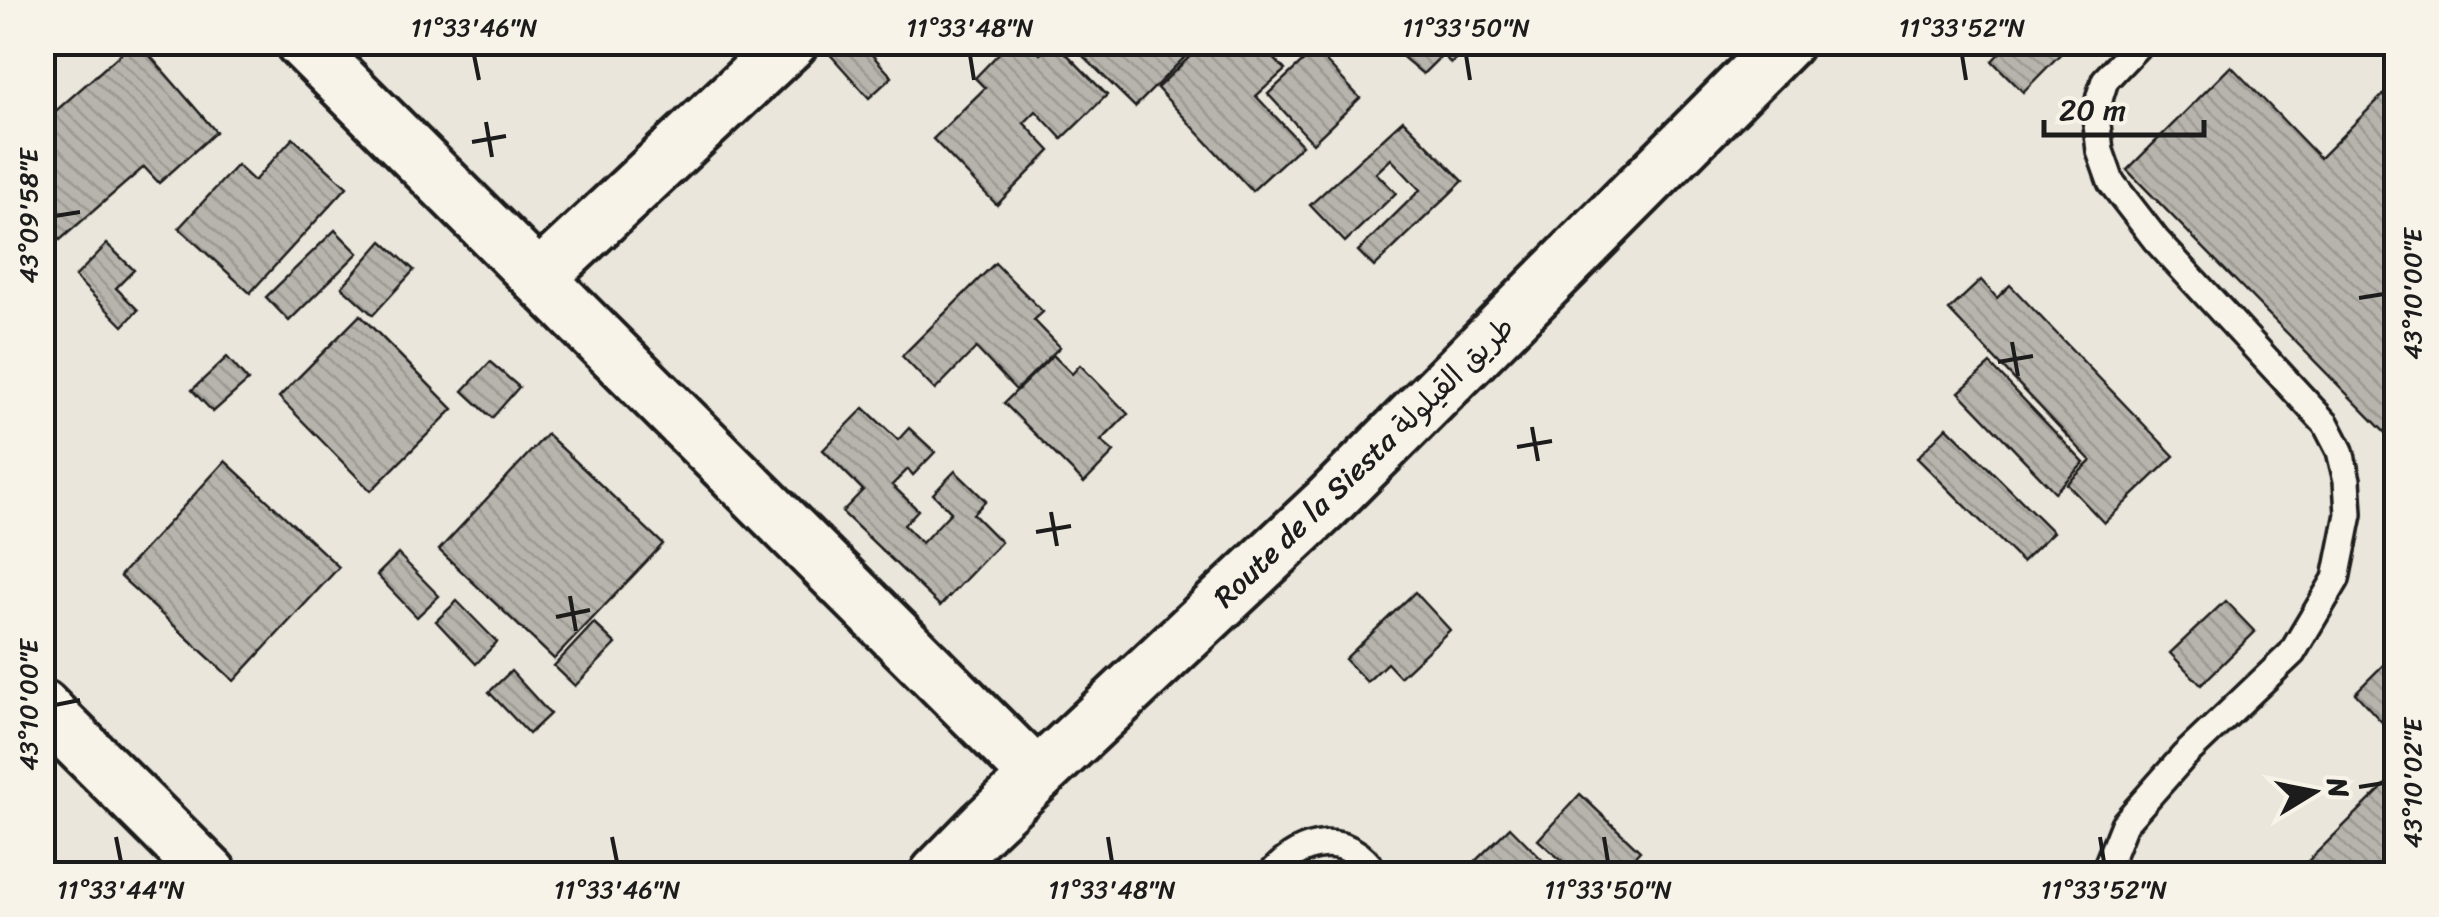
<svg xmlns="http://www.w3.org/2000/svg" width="2439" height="917" viewBox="0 0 2439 917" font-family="Sriracha,'Playpen Sans Arabic',sans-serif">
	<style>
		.building { fill: url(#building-back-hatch); stroke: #1c1c1c; stroke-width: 2.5 }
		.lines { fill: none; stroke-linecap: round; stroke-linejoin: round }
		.lane-casing { stroke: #1c1c1c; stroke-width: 32 }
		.street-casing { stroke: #1c1c1c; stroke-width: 60 }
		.lane { stroke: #f7f3e8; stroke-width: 25 }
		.street { stroke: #f7f3e8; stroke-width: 52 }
		.ticks { fill: none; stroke: #1c1c1c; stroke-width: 4 }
		.labels { text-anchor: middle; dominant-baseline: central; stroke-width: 8; stroke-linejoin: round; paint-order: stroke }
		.street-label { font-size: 30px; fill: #1c1c1c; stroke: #f7f3e8 }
		.neatline { fill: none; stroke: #1c1c1c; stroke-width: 4 }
		.ticks-label { font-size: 25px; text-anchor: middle; fill: #1c1c1c }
	</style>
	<defs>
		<pattern id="building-back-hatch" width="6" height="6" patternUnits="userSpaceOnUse" patternTransform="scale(2.5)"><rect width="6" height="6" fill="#b6b4ac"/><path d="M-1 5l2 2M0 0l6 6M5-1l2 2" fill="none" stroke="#9c9a93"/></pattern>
	</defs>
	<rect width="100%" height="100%" fill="#eae6dc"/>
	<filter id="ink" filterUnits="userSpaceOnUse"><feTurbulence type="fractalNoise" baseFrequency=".01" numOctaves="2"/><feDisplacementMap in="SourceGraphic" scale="20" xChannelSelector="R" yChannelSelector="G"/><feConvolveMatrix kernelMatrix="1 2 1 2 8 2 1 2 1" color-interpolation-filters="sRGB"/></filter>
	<g filter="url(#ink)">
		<g class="building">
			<path d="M134,42h4l78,90 -57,51 -15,-16 -84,73 -18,-19v-98z"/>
			<path d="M819,42h49l-4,4 28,31 -23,21z"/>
			<path d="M1010,42h19l11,12 15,-12 52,53 -45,44 -26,-28 -12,12 26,28 -53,54 -64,-66 52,-51 -10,-10z"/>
			<path d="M1096,42h104l-65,65 -52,-51z"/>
			<path d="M1205,42h54l26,28 -29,26 46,49 -50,46 -95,-103z"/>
			<path d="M1385,42h85l-19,22 -8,-10 -20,20z"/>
			<path d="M2010,42h62l-49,50 -31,-31z"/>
			<path d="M1315,50l45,48 -47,45 -45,-49z"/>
			<path d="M2231,66l89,92 76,-76v362l-269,-274z"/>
			<path d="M1403,120l60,61 -89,86 -16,-16 62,-61 -29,-31 -15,14 20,20 -51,49 -35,-37z"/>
			<path d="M293,138l54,49 -97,106 -71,-65 58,-63 17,16z"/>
			<path d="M335,230l23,23 -69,68 -23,-24z"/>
			<path d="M382,241l32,29 -41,45 -31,-28z"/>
			<path d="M107,244l27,26 -18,18 22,22 -15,16 -48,-49z"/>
			<path d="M995,263l48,49 -9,8 26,27 -44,43 -40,-42 -41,42 -33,-34z"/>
			<path d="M1981,280l16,18 13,-13 164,171 -70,67 -37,-39 24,-23 -142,-151z"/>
			<path d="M360,315l93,94 -82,82 -92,-94z"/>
			<path d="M1053,355l19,19 8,-9 48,49 -27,27 13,11 -30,31 -80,-80z"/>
			<path d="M227,357l21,24 -35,31 -21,-22z"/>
			<path d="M490,362l29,25 -27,31 -29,-27z"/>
			<path d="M1990,364l94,99 -29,29 -96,-100z"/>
			<path d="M864,408l34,32 11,-12 26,24 -22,23 -5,-6 -16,16 26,25 -14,15 18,18 29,-31 -18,-18 22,-23 31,30 -13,13 28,28 -61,64 -98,-94 21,-22 -40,-40z"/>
			<path d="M1947,427l106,105 -31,30 -105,-104z"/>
			<path d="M547,434l116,110 -109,115 -115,-109z"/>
			<path d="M225,461l114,106 -105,114 -114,-105z"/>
			<path d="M398,554l41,42 -22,21 -40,-42z"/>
			<path d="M1415,592l35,38 -50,47 -13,-14 -20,19 -22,-23z"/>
			<path d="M457,601l40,41 -21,22 -40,-43z"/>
			<path d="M2225,601l30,31 -54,53 -31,-32z"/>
			<path d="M594,623l22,21 -41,42 -21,-20z"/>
			<path d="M2385,663l11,12v52l-5,5 -36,-39z"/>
			<path d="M511,671l39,43 -21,20 -40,-42z"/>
			<path d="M2388,782l8,9v83h-94l-4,-3z"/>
			<path d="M1580,794l60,57 -22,23h-41l-39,-34z"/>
			<path d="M1510,827l46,47h-94z"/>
		</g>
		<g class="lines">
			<defs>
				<g id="lane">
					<path d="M1271,874c32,-35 76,-44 105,0"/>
					<path d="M2104,874l20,-50 60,-68 108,-103 44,-74 13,-65 -2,-34 -7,-29 -14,-27 -170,-184 -45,-58 -11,-31 -4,-35 4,-20 5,-16 36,-38"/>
				</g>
				<g id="street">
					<path d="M302,42l735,734"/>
					<path d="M539,278l252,-236"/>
					<path d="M42,707l168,167"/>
					<path d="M937,874l48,-49 340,-320 461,-463"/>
				</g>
			</defs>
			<use href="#lane" class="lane-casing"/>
			<use href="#street" class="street-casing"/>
			<use href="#lane" class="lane"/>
			<use href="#street" class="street"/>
		</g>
	</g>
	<path class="ticks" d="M474,55l5,25M970,55l4,25M1466,55l4,25M1962,55l4,25M486,122l6,35M472,142l34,-6M55,216l25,-4M2359,298l25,-4M2012,342l6,34M1998,362l35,-6M1532,427l6,34M1517,447l35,-6M1051,512l6,34M1036,532l35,-6M570,596l6,35M556,617l34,-7M55,705l25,-5M2359,787l25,-4M116,837l5,25M612,837l5,25M1108,837l4,25M1604,837l4,25M2100,837l4,25"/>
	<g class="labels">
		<g class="street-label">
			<text transform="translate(1364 462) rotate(-44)">Route de la Siesta طريق القيلولة</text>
		</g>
	</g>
	<rect width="2439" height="917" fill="none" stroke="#f7f3e8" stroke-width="110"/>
	<g transform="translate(2314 792) rotate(80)" stroke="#f7f3e8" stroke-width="8" paint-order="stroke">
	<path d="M0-8L18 38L0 25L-18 38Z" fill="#1c1c1c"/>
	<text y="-15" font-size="28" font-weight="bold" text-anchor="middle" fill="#1c1c1c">N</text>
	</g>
	<path d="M2044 120v15h160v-15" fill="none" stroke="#1c1c1c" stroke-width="5"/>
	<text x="2059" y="120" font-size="30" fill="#1c1c1c" stroke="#f7f3e8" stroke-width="8" paint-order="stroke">20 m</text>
	<rect x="55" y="55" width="2329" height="807" class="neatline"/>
	<g class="ticks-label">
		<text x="474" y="36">11°33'46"N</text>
		<text x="970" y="36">11°33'48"N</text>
		<text x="1466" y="36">11°33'50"N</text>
		<text x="1962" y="36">11°33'52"N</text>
		<text transform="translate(28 216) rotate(-90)" y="9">43°09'58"E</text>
		<text transform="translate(2412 294) rotate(-90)" y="9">43°10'00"E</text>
		<text transform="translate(28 705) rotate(-90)" y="9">43°10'00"E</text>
		<text transform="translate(2412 783) rotate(-90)" y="9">43°10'02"E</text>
		<text x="121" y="898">11°33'44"N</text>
		<text x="617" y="898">11°33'46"N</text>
		<text x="1112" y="898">11°33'48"N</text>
		<text x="1608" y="898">11°33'50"N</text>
		<text x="2104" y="898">11°33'52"N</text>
	</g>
</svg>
